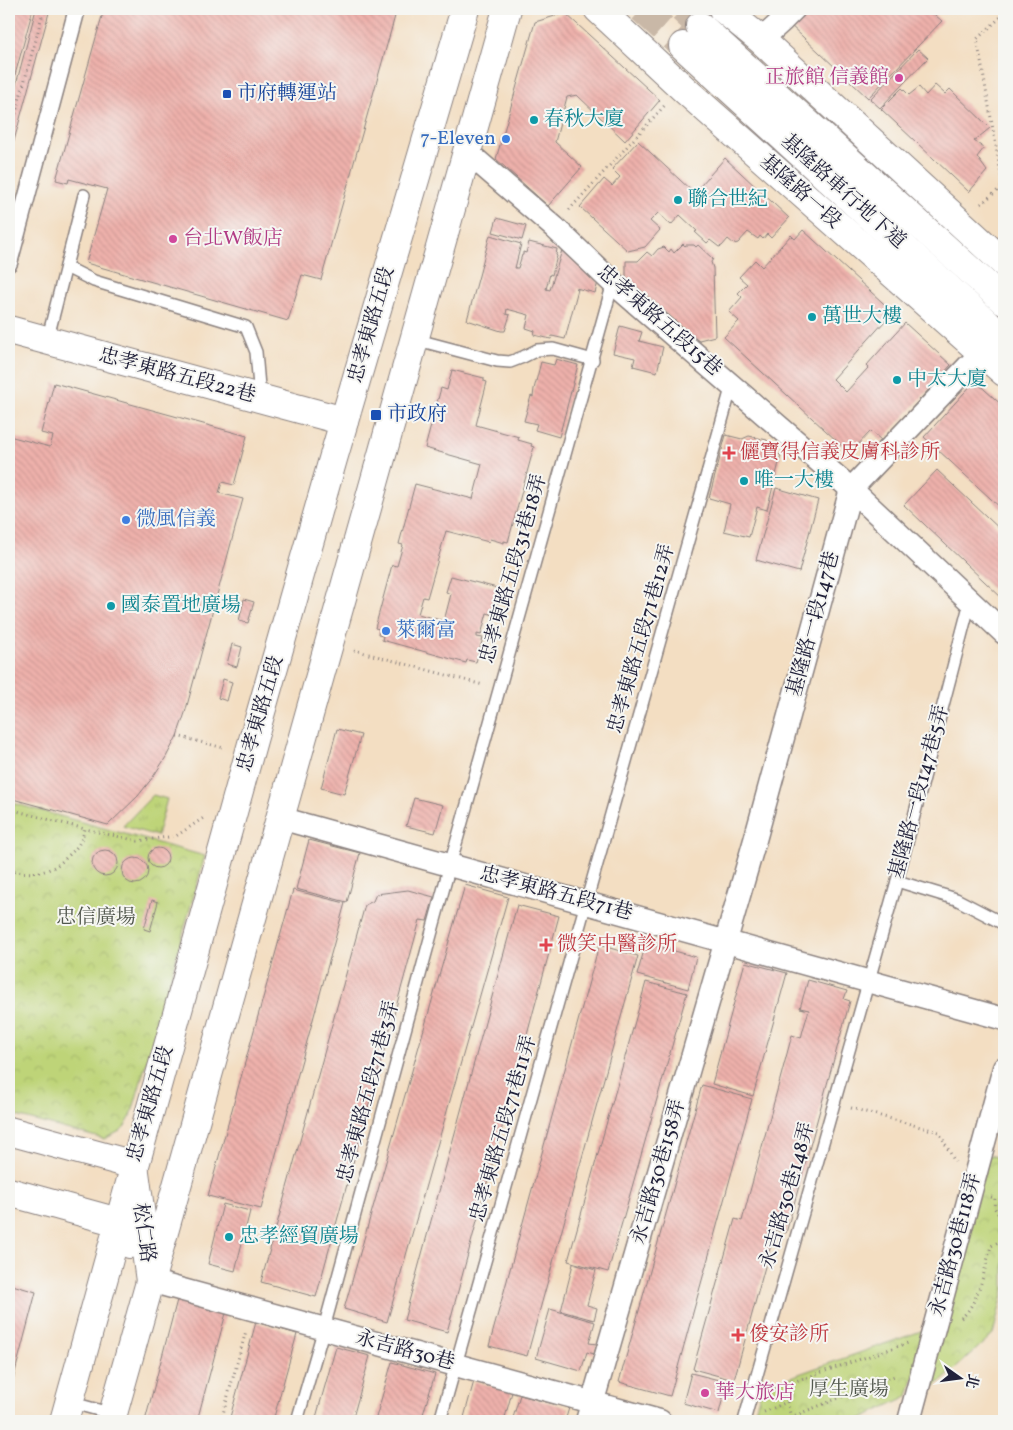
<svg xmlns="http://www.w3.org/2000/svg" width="1013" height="1430" viewBox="0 0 1013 1430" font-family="Vollkorn,'Noto Serif TC',serif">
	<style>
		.grass { fill: url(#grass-tufts); stroke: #707b5a }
		.park { fill: url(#park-crowns); stroke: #707b5a }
		.building { fill: url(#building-back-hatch) }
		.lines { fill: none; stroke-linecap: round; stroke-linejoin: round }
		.primary-tunnel { stroke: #c9b8a7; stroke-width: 28; stroke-dasharray: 28 14; stroke-linecap: butt }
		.service-casing { stroke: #8a807e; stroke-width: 14 }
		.pedestrian-casing { stroke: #8a807e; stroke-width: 19 }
		.minor-casing { stroke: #8a807e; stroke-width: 25 }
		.tertiary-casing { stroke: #8a807e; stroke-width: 30 }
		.secondary-casing { stroke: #8a807e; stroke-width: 30 }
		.primary-casing { stroke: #8a807e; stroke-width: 30 }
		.path { stroke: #8a807e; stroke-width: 3; stroke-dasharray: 1 4; stroke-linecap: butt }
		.service { stroke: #fff; stroke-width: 11 }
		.pedestrian { stroke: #fff; stroke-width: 16 }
		.minor { stroke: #fff; stroke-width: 22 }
		.tertiary { stroke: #fff; stroke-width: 28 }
		.secondary { stroke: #fff; stroke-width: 28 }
		.primary { stroke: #fff; stroke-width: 28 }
		.hotel-dot { fill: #d1479c; stroke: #f6f6f2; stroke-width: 2 }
		.transit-dot { fill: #1a4fb4; stroke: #f6f6f2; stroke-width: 2 }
		.culture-dot { fill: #0f9aa8; stroke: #f6f6f2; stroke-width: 2 }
		.shop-dot { fill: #3f7fe0; stroke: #f6f6f2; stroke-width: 2 }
		.health-dot { fill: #e0444e; stroke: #f6f6f2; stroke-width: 2 }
		.labels { text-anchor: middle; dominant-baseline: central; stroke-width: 4; stroke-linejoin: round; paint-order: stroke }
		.hotel-label { font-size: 20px; fill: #b23c85; stroke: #f6f6f2; text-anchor: start }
		.transit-label { font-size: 20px; fill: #164399; stroke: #f6f6f2; text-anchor: start }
		.culture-label { font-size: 20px; fill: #0d838f; stroke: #f6f6f2; text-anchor: start }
		.shop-label { font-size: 20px; fill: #366cbe; stroke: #f6f6f2; text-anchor: start }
		.street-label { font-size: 20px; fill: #22223b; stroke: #f6f6f2 }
		.health-label { font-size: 20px; fill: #be3a42; stroke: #f6f6f2; text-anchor: start }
		.park-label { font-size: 20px; fill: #51574d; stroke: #f6f6f2 }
	</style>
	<defs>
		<pattern id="grass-tufts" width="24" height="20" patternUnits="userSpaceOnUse" patternTransform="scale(1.25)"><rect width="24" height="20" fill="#bed478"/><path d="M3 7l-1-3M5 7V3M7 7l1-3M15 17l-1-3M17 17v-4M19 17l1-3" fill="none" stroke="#a3b669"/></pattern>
		<pattern id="park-crowns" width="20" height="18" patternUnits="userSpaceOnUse" patternTransform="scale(1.25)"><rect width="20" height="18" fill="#bed478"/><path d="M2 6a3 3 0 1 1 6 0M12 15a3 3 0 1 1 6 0" fill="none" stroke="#a3b669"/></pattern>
		<pattern id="building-back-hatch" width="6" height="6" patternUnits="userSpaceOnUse" patternTransform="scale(1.25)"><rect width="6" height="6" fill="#eeb1ab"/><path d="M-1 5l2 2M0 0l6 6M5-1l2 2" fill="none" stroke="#cc9894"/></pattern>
	</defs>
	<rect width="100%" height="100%" fill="#f6f6f2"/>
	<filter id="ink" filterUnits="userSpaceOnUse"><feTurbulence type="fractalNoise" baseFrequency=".02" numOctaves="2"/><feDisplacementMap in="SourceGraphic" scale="10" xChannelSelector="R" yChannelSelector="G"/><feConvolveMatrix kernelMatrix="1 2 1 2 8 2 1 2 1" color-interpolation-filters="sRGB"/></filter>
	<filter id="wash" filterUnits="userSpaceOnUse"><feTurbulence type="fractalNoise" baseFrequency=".0096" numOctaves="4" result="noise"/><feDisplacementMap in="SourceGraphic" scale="20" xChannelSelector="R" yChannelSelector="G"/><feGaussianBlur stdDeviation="1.12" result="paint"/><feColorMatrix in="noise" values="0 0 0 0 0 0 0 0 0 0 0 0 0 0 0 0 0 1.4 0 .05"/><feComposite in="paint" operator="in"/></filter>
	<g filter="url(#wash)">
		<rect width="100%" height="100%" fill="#f3dec2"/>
		<path class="grass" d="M153,795l14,4 -10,37 -34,-10z"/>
		<g class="park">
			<path d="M9,802l196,54 -74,260 -6,10 -5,5 -16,8 -95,-25z"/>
			<path d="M989,1155l15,4v131l-11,44 -50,46 -20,13z"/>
			<path d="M927,1329l-19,67 -52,25h-104l10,-34z"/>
		</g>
		<g id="blocks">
			<g class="building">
				<path d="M9,9h24l-24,88z"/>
				<path d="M36,9h14l-41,150v-48z"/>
				<path d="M104,9h293l-76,271 -19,-5 -14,46 -202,-58 21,-74 -38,-10 -1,4 -12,-3z"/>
				<path d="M801,9h127l14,12 -74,77 -80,-75z"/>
				<path d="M565,13l95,87 -35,41 -48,-46 -10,2 -12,45 27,25 -34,39 -52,-47 39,-137z"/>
				<path d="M918,49l10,9 -48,50 -10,-9z"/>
				<path d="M935,85l10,9 5,-5 40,39 -16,13 10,7 -7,9 10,14 -18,21 -88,-83 21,-21 7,7 10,-8 7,8z"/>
				<path d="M638,141l56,52 31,-35 64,60 -18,20 -4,-4 -4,5 -3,-3 -2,3 -10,-7 -10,11 -4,1 -6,-5 -6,7 -3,1 -9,-7 -3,3 -12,-11 2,-1 -17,-16 -9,10 -13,-12 -8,8 10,9 -15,17 -17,4 -48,-44 24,-28 8,7 8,-9 -8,-8z"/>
				<path d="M497,218l29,8 -4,14 -29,-8z"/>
				<path d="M803,230l90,82 -60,67 13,13 22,-24 -2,-2 39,-43 46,42 -69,76 -11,-10 -21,22 -126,-116 15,-16 -10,-9 13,-15 -4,-4 9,-9 -8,-7 16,-17 7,7 29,-32 4,4z"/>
				<path d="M490,235l31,9 -6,24h3l4,-13h1v-3l3,1 3,-11 28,7 -1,6 1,1 -5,19 -2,-1 -4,15 4,1 12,-40 36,32 -3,11 -19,-5 2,1 -13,50 -13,-3 -1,3 -17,-4 1,-4 -9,-3 3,-13 -22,-6 -1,5 4,1 -5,16h-4l-34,-11z"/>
				<path d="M683,244l2,2 1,-1h8l2,2 2,-2 15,14 -2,3 2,6 2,68 -20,5 -69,-64v-16h12l9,-9 5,4 6,-7 6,-2 5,5 2,-3 3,4z"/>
				<path d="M620,326l22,6 -3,9 24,6 -6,25 -24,-6 2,-8 -22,-5z"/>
				<path d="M556,359l22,6 -19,72 -24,-7 2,-6 -13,-3 7,-25 2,1 1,-8 7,-27 13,3z"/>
				<path d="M452,370l32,8v3l3,1 -11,43 43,12 -1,3 14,4 -1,2 3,1 -26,95 -4,-1v2l-14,-4 -1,3 -43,-11 -19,67 -4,-1 -5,17 26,7 7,-27 -5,-2 5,-16 50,13 -7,26 -7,-2 -6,22 -4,-1v3l6,1 -7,24 -9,-2 -1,3 -84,-23 1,-4 -5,-1 1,-6 -4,-1 17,-63 5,1 6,-21 -4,-1 16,-60 58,15 9,-35 -57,-16 16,-60 6,2z"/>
				<path d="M975,381l29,26v104l-80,-74z"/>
				<path d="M54,383l193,53 -13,49 -12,-3 -3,11 24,6 -58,214 -8,23 -11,21 -13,20 -15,19 -30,29 -99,-27v-362l41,11 3,-11 -12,-3z"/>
				<path d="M726,435l16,4 7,-3 18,4 4,6 -2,6 12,3 -14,55 -10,-3 -8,30 -25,-6 6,-27 -21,-6z"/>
				<path d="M937,470l67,63v67l-100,-95z"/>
				<path d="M776,488l42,12 -19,72 -43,-12z"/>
				<path d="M244,599l10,3 -6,21 -9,-2z"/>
				<path d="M232,644l10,3 -5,20 -10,-3z"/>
				<path d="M223,679l9,3 -5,19 -9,-3z"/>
				<path d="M337,729l24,6 -17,59 -23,-6z"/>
				<path d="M414,798l29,7 -8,28 -29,-7z"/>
				<path d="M309,840l51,13 -13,49 -51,-13z"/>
				<circle cx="158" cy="858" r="10"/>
				<circle cx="105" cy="863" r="13"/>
				<circle cx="135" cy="871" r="13"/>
				<path d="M465,885l43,12 -121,425 -43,-13z"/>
				<path d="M293,890l52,13 -84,306 -53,-13z"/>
				<path d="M408,890l26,7 -7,24 -7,-1 -104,377 -55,-15 104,-377 8,-4 3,-7z"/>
				<path d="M152,900l6,2 -8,29 -6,-2z"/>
				<path d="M517,905l42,11 -112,416 -43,-12z"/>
				<path d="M646,943l50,14 -8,32 -51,-14z"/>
				<path d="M599,945l39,11 -111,400 -38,-10z"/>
				<path d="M745,962l42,11 -34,123 -41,-12z"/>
				<path d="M808,980l39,11 -3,8 6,2 -64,232 -11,-3 -41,150 -41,-11 42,-150 7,2 50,-186 9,3 2,-8 6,-20 -9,-2z"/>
				<path d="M646,982l41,11 -79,279 -40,-11z"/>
				<path d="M702,1085l50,14 -82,297 -51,-14z"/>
				<path d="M223,1204l27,7 -15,60 -27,-7z"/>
				<path d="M573,1264l23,6 -9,35 10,3 -3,12 -33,-9z"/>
				<path d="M9,1284l27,8 -27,103z"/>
				<path d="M177,1300l49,13 -18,67 -11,41h-52z"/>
				<path d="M550,1309l45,13 -6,21 8,1 -3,10 -7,-2 -6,19 -45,-13z"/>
				<path d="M256,1322l41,12 -14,50 -10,37h-44z"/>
				<path d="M336,1347l34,9 -18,65h-37z"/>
				<path d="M392,1362l43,12 -14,47h-46z"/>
				<path d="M691,1373l36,9 -8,31 -36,-10z"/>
				<path d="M474,1381l38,11 -8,29h-41z"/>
				<path d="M520,1395l49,13 -4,13h-53z"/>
			</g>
		</g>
	</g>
	<g filter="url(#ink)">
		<use href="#blocks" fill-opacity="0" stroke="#8a807e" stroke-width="1"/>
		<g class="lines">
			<g class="primary-tunnel">
				<path d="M642,9l41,37"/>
				<path d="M682,9l18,17"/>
			</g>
			<defs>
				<g id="service">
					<path d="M66,267l28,14 152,46 10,25 4,46"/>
					<path d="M414,339l83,22 13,1 13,-5 14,-7 16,-1 40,11"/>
					<path d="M47,341l37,-146"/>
					<path d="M897,881l59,18 48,25"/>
					<path d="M69,1402l44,12"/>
					<path d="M297,1421l27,-93 126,-463 163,-582"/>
					<path d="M440,1421l292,-1036"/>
					<path d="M744,1421l153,-540 73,-279"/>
				</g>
				<path id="pedestrian" d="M9,263l68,-254"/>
				<g id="minor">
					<path d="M761,40l22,-20 11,-11"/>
					<path d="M467,152l87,75 59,56 238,206 153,144"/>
					<path d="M280,818l724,201"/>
					<path d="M150,1281l510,140"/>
					<path d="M587,1421l168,-581 96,-351 131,-137"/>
					<path d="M909,1421l95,-353"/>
				</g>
				<g id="tertiary">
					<path d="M9,330l335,91"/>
					<path d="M9,1131l125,34 16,116"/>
					<path d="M9,1192l109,30 12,22"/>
				</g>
				<g id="secondary">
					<path d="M598,9l88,82 318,281"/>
					<path d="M723,9l38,31 243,223"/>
				</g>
				<g id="primary">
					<path d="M700,26l304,275"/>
					<path d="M683,46l321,293"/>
					<path d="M64,1421l189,-681 80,-281 132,-450"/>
					<path d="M111,1421l396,-1412"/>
				</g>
			</defs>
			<use href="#service" class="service-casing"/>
			<use href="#pedestrian" class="pedestrian-casing"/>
			<use href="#minor" class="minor-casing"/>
			<use href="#tertiary" class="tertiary-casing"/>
			<use href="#secondary" class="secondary-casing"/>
			<use href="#primary" class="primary-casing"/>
			<g class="path">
				<path d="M9,138l35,-129"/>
				<path d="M1003,186l-26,-147 27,-25"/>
				<path d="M981,204l22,-18"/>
				<path d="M569,210l97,-106"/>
				<path d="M354,650l129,35"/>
				<path d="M177,736l47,12"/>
				<path d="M9,809l76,20"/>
				<path d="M9,871c24,3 41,4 59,-15 10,-9 13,-14 17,-27l53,12 38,-5 29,-19"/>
				<path d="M851,1108l88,24 16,30"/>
				<path d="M991,1197l4,1 -1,9 6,10 4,1"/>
				<path d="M961,1318c18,-14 24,-51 30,-72l13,-7"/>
				<path d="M769,1390l139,-47"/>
				<path d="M764,1412l23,-10 4,15 106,-42"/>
				<path d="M221,1421l25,-90"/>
			</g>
			<use href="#service" class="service"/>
			<use href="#pedestrian" class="pedestrian"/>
			<use href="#minor" class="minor"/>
			<use href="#tertiary" class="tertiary"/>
			<use href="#secondary" class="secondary"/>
			<use href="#primary" class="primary"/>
		</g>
	</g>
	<g class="hotel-dot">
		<circle cx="899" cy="78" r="5"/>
		<circle cx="173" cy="239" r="5"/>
		<circle cx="705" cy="1393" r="5"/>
	</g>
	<g class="transit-dot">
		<rect x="222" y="89" width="10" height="10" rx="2.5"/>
		<rect x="370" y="409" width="12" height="12" rx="2.5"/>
	</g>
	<g class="culture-dot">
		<circle cx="534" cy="120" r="5"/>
		<circle cx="678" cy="200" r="5"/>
		<circle cx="812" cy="317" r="5"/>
		<circle cx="897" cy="380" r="5"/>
		<circle cx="744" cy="481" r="5"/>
		<circle cx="111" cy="606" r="5"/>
		<circle cx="229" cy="1237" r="5"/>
	</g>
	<g class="shop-dot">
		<circle cx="506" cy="139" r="5"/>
		<circle cx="126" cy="520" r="5"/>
		<circle cx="386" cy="631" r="5"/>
	</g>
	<g class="health-dot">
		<path d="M726.5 445.5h5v5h5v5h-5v5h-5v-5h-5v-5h5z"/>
		<path d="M543.5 937.5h5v5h5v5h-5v5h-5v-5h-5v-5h5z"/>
		<path d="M735.5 1327.5h5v5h5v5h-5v5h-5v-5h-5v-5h5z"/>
	</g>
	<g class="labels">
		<g class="hotel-label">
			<text x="889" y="78" text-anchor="end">正旅館 信義館</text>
			<text x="183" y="239">台北W飯店</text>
			<text x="715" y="1393">華大旅店</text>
		</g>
		<g class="transit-label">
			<text x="237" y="94">市府轉運站</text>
			<text x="387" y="415">市政府</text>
		</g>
		<g class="culture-label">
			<text x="544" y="120">春秋大廈</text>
			<text x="688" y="200">聯合世紀</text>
			<text x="822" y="317">萬世大樓</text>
			<text x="907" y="380">中太大廈</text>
			<text x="754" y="481">唯一大樓</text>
			<text x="121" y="606">國泰置地廣場</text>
			<text x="239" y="1237">忠孝經貿廣場</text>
		</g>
		<g class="shop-label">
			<text x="496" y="139" text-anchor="end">7-Eleven</text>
			<text x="136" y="520">微風信義</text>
			<text x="396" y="631">萊爾富</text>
		</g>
		<g class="street-label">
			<text transform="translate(800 192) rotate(41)">基隆路一段</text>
			<text transform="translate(843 192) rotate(42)">基隆路車行地下道</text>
			<text transform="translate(659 321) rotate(41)">忠孝東路五段15巷</text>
			<text transform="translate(372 325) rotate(-74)">忠孝東路五段</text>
			<text transform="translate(177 376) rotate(15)">忠孝東路五段22巷</text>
			<text transform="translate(514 569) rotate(-74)">忠孝東路五段31巷18弄</text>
			<text transform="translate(814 624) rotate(-75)">基隆路一段147巷</text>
			<text transform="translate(642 639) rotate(-74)">忠孝東路五段71巷12弄</text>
			<text transform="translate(261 714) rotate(-74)">忠孝東路五段</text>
			<text transform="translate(920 792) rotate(-75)">基隆路一段147巷5弄</text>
			<text transform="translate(556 894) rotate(15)">忠孝東路五段71巷</text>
			<text transform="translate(369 1092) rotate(-75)">忠孝東路五段71巷3弄</text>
			<text transform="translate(151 1104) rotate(-74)">忠孝東路五段</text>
			<text transform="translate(504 1129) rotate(-74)">忠孝東路五段71巷11弄</text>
			<text transform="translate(659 1172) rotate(-74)">永吉路30巷158弄</text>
			<text transform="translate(788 1196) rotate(-74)">永吉路30巷148弄</text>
			<text transform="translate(143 1233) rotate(82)">松仁路</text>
			<text transform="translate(956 1245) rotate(-75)">永吉路30巷118弄</text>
			<text transform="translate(405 1351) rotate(15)">永吉路30巷</text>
		</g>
		<g class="health-label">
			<text x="740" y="453">儷寶得信義皮膚科診所</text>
			<text x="557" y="945">微笑中醫診所</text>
			<text x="749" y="1335">俊安診所</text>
		</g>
		<g class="park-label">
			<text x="96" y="918">忠信廣場</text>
			<text x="849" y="1390">厚生廣場</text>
		</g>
	</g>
	<rect width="1013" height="1430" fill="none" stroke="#f6f6f2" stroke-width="30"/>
	<g transform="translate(960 1378) rotate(104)" stroke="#f6f6f2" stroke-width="4" paint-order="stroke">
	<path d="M0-4L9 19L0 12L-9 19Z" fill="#22223b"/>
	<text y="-8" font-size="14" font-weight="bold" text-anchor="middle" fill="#22223b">北</text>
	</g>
</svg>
